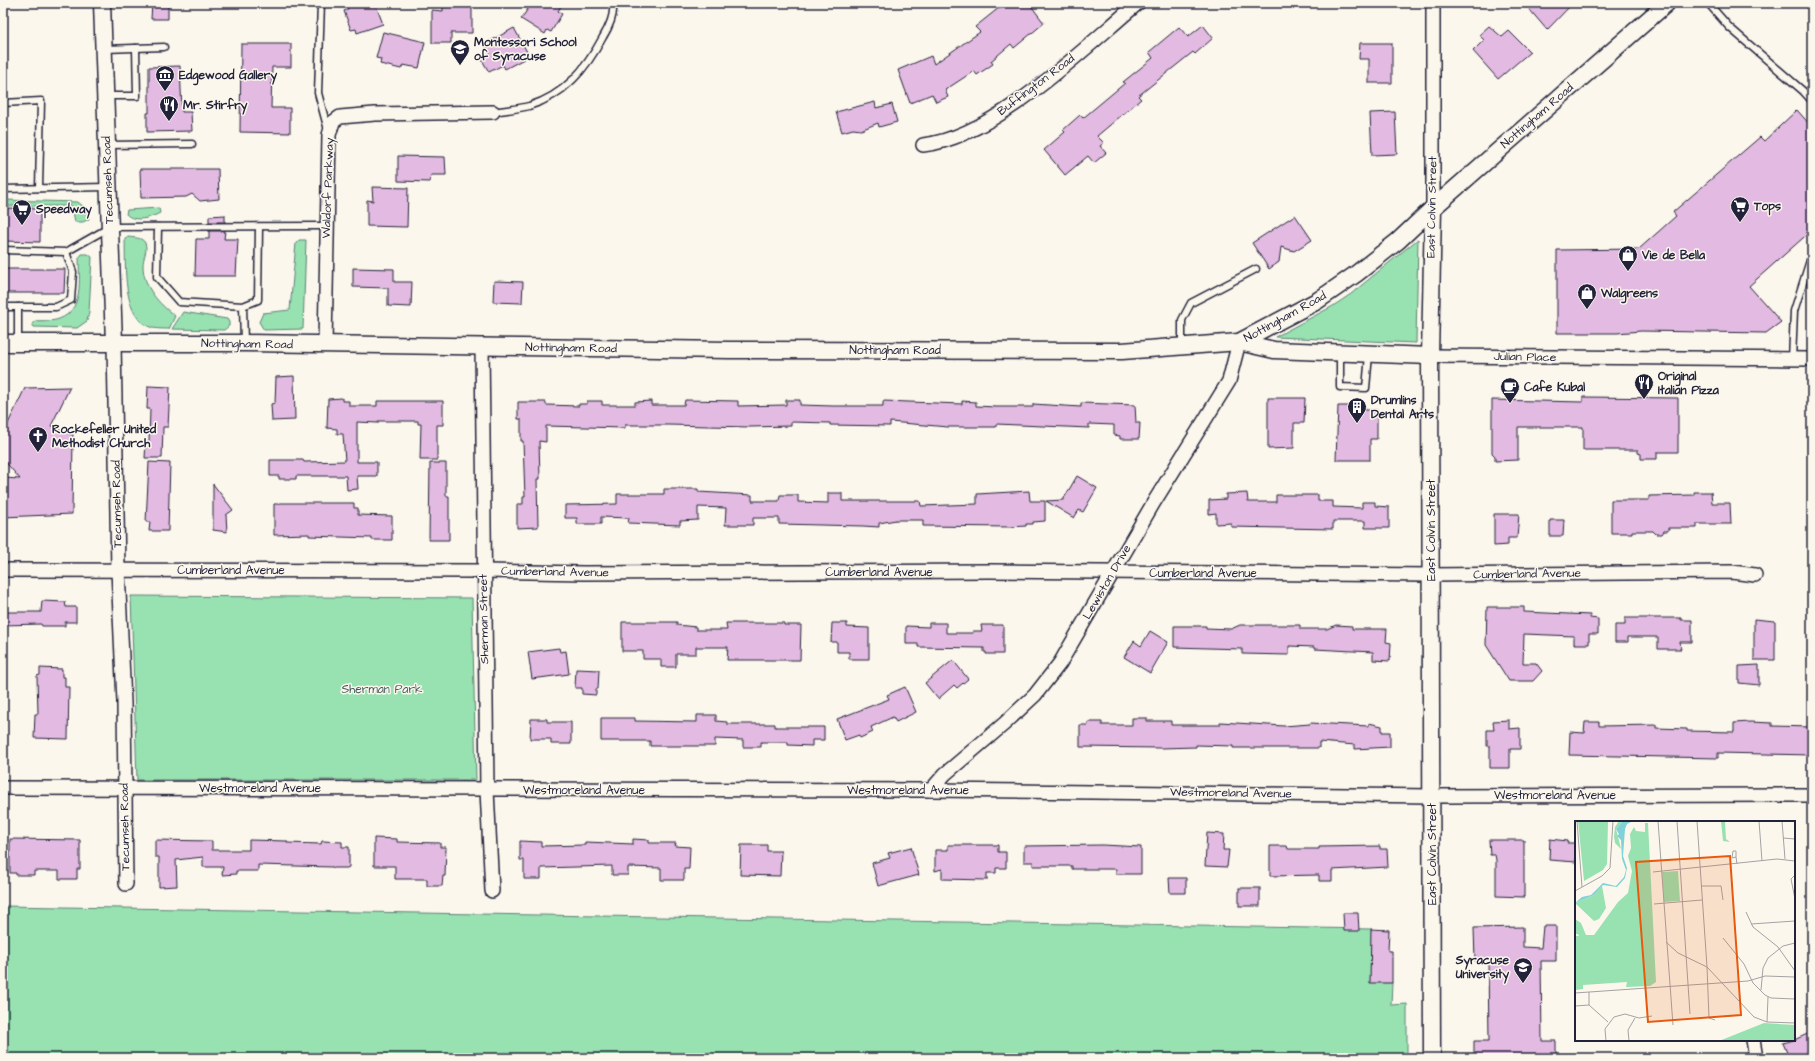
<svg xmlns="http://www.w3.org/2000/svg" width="1815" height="1061" viewBox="0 0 1815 1061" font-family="'Architects Daughter',sans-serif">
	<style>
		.green { fill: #98e1b1; stroke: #5d8276 }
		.building { fill: #e3bae1; stroke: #22223b }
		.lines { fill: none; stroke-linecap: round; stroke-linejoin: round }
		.service-casing { stroke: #22223b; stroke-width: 9 }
		.minor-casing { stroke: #22223b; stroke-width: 16 }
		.tertiary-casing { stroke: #22223b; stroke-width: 19 }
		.service { stroke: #fbf7ec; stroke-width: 6 }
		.minor { stroke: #fbf7ec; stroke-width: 13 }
		.tertiary { stroke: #fbf7ec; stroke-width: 16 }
		.labels { text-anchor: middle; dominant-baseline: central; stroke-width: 3; stroke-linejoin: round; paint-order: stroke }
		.poi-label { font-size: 12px; font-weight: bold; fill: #22223b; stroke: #fbf7ec; text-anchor: start }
		.street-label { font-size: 12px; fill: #22223b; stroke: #fbf7ec }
		.park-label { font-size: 12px; fill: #455b5e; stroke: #fbf7ec }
		.inset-road { fill: none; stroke: #a4a2a5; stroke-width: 1 }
		.view { fill: #e8590c; fill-opacity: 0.15; stroke: #e8590c; stroke-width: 2 }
		.inset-edge { fill: none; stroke: #22223b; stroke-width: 2 }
	</style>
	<rect width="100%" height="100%" fill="#fbf7ec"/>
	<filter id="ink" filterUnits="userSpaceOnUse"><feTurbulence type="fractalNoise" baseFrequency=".025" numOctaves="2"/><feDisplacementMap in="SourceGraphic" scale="8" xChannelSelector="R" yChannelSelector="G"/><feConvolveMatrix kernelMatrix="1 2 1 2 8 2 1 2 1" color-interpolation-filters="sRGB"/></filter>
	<g filter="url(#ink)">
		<g class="green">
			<path d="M3,200l75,2 7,6 4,11 -6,3h-8l-3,-16h-69z"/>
			<path d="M159,208l1,5c-10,5 -25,10 -34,1l1,-4z"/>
			<path d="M128,237c6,1 14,0 17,6 3,7 -2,15 -2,22 0,22 16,39 32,51l-6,13c-5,0 -11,0 -16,-1 -32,-8 -27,-63 -28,-89z"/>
			<path d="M1418,239l-2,104 -141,-6 58,-31 18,-12z"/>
			<path d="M299,240h7l-3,89 -39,1 -5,-8 4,-9 27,-3 6,-67z"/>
			<path d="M82,254h6l4,3 -3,55 -2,9 -10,7 -43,-1 -2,-3 3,-3c8,-1 16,1 24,-2 25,-9 20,-40 20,-61z"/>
			<path d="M183,312l44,7 2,3v4l-5,4 -52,-1z"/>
			<path d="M131,596l341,2 4,182h-339z"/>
			<path d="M3,906l1369,23 20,54 -1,22 16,-1v54h-1404z"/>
		</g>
		<g class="building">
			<path d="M152,3h16v16h-17z"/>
			<path d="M346,3h29l8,21 -26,9 -1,-4 -5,1 -7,-19 4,-2z"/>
			<path d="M532,3h31l-5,8 4,3 -11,18 -4,-2 -2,4 -24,-15z"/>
			<path d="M1005,3h24l15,20 -30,25 -3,-4 -20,17 2,3 -16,11 -3,-4 -29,19 3,7 -12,5 -4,-8 -22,9 -12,-33 33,-14 3,8 46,-32 -5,-5z"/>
			<path d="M1524,3h49l-26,27z"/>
			<path d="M443,6h29v27h-21v10h-19v-33l11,1z"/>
			<path d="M1203,25l10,13 -18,16 -2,-2 -55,44 3,3 -44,37 7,7 -4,3 6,7 -12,10 -6,-7 -23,19 -21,-25 21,-18 -2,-2 17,-15 3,3 42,-35 -2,-1 30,-24 -4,-6 30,-25 9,10z"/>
			<path d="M1489,26l13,11 7,-6 21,21 -32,27 -25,-28 11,-11 -5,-5z"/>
			<path d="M514,28l13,24 -5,3 2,4 -19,10 -2,-4 -14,7 -7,-12 8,-6 -5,-10z"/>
			<path d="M383,32l42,10 -6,26 -16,-3 -2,4 -21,-5 1,-5 -5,-1z"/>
			<path d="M1360,43h32v40h-23v-24h-10z"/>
			<path d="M241,44h50v23h-19l-1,41h19v25l-50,-1z"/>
			<path d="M180,66l2,46h9l1,19 -45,1v-19h2v-46z"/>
			<path d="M875,102l1,6 16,-4 5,18 -18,5 -1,-4 -17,7 -8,-1 -11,3 -6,-20z"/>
			<path d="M1797,110l15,17v103l-63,56 32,36 -15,11 -125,-2 -24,2h-60v-83l82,-1 37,-33 -3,-4 87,-75 4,4z"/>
			<path d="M1395,112l2,42 -25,1 -2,-42z"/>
			<path d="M398,156l47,1 1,18h-15l-1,7 -32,-1z"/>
			<path d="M140,169h78l1,30 -19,2 -8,-7 -6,3 -45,1z"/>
			<path d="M372,187l36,1 -1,39 -40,-1v-26l6,1z"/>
			<path d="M3,208l37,1v33l-37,-1z"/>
			<path d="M225,215v7h-16v-6z"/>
			<path d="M1295,215l17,25 -18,11 -13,-4 -2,15 -10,7 -17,-26z"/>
			<path d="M209,231h16l-1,8h14l-2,37h-41l1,-37h13z"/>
			<path d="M353,268l41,1v13h18l-1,25 -23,-1v-18l-35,-1z"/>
			<path d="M3,269h62l-1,24h-61z"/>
			<path d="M494,281l29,1 -1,21 -29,-1z"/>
			<path d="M294,376l1,44 -23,1 -1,-17 4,-1 1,-26z"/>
			<path d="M148,386l22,1 -2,40h-5l-1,31h-17l1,-16h3l1,-33h-3z"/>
			<path d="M70,387l-19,39 22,9 -1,79 -69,3v-39l17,1 -17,-20v-25l22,-46z"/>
			<path d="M1583,397l95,1v54h-21v7h-16v-5l-3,-1v-3h-55v-23h-65v33l-23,1v-5l-3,-3v-53l91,2z"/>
			<path d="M342,398v3h7v5h28v-5h66v24h-6v35h-17l1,-36h-3v-3h-40v2l-21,-1v40h20v14h-20l1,13 -11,1 -1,-14h-50v3h-17v-3h-9v-16h33l1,2 41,-1 -2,-27h-6v-5l-10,-1 1,-29z"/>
			<path d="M1268,398h37l-1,25h-10v25l-26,1z"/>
			<path d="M685,400l53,1v5l48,-1v-5h14v5l33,1h50v-5l79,3v-3l14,1v4l20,1h37v-3l48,3v-4l54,2 1,18h4l-1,16h-19v-3l-6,-1v-10l-25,-1v4l-93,-4v3h-48l-58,-5v4l-60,-1v-2l-39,-1v4l-41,1 -82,-2h-43v3l-79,-2v16l-7,-1 1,38h-3l1,48 -21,1v-24h6v-7h2l-2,-56h-2v-22h-3v-17h28v3l33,1v-2h8v-3h15v4h33v-3l16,-1v4h33z"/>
			<path d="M1338,406h24l3,1v3h12v29h-7v21h-34z"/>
			<path d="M149,462l21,1 -2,68h-19l1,-9h-4z"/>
			<path d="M430,463h16v33h3v44h-20z"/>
			<path d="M1077,476l20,12 -14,24 -4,-2 -5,8 -28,-17 17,-1z"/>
			<path d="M213,484l20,26 -7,5 1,17 -14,-2z"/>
			<path d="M664,489h34v3l54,3v6h27l1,-6h18v7l30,1v-10h14v8h78l1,5 56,-2v-10l52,-3 1,10h15v20l-12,1v2h-7v2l-16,1 -87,-1v-6h-27l-17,3v4l-16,-1 -84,-2v-6h-26v7h-28l1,-17 -28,-1v13l-18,1v4l-52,-2 1,-5 -28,-1v7h-24v-6h-12v-13l52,-1v-10h47z"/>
			<path d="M1694,492h17l1,11h18l1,21h-34v4h-29v3h-4l-2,3h-6l-3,-3h-21v2h-21v-33h38v-4l45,-1z"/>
			<path d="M1247,493l1,9h28v-7h42v6h15v6l29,1v-6h13v4l14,1v21h-24v-7h-32v8l-102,-2v-4l-15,1v-11l-7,1v-14l17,-1v-5z"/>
			<path d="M279,503h75v5h4v7l34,1v24h-20v-2l-63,-2v-2l-35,1v-31h5z"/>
			<path d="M1494,514h25l-2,24h-9v7l-14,1z"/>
			<path d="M1550,520h14l-1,16h-13z"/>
			<path d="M42,601l23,1 1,5h10v15h-11v4h-23l-1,-2 -38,1v-13h38z"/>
			<path d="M1487,607h37v5l66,3v3l8,1v15h-9v10h-15v-8l-50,-2 -1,29h13l6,8 -9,10h-24l-23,-36z"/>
			<path d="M1625,618h56v2h11v22h-12l1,7h-23v-12h-30v5h-13v-17h10z"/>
			<path d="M1754,619l21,2v39h-21z"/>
			<path d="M622,622h55v3l19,2v3h31l-1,-7h58v2h17l-1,35h-73l1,-13h-32v7h-20v13h-15v-8h-18v-8h-21z"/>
			<path d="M832,623h15v4l22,1v31h-20v-7h-12v-10h-6z"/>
			<path d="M929,623h17v10h27v-2h9l-1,-6h22v29h-17v-2h-2v-4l-66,-1v-3h-12v-18l23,1z"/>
			<path d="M1240,625h60v4h27l9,-4 16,1v3h35l-1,13 5,1 -1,18 -17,-1v-8l-59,-3v-2l-25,-1v9l-47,-1v-5l-68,-2v-21h32v2l25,1z"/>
			<path d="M1150,631l18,11 -18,31 -26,-16 10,-16 7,5z"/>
			<path d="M559,648l1,4 6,-1 3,23 -37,5 -4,-27z"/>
			<path d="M953,660l15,19 -11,9 -3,-3 -16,14 -13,-16z"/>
			<path d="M1759,665v20l-20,-2v-17z"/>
			<path d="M40,668l22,1v8h3v10h4l-1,52 -34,-1 1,-24h3l-1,-38 3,-1z"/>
			<path d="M576,669l23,1 -1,19h-2v6l-14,-1v-6h-7z"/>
			<path d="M905,687l11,25 -20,10 -3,-5 -22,10 2,5 -13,6 -1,-3 -14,5 -8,-21 52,-20 -2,-4z"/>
			<path d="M697,715h19v6l11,1v2h48v3h49v13h-12v6l-24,-1v-3h-27v5h-18v-7l-28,-1v7h-65v-5h-49v-23h34v3l62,1z"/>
			<path d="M1132,718h15v3h24v4h49v-3l64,4 26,-2v-1l59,3v-3l13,3v6h8v15l-35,2v-4l-36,-3v6h-86v-2l-37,-1v2l-35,1 -81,-1v-22h8v-3h14v3h30z"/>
			<path d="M531,719h16v3h24v22h-20v-5h-21z"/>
			<path d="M1509,720v9l11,-1v21h-10v19h-20v-22h-3v-16h7l-1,-9z"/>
			<path d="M1585,722h14v4l57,-1v3l31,1v2l47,1v-9l16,-1 22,1v3l40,1v28l-94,-2v5l-149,-3 1,-23 14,1z"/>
			<path d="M1207,833l17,1 -1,16h6l-2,17 -22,-1z"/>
			<path d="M374,838l23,1v3l43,1v4h6l-1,29h-2l-1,10h-15v-7h-32v-13h-21z"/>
			<path d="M10,839l70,1v29h-3v10h-18v-8h-25v4h-18v-2h-6z"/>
			<path d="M633,839l16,1v3h27l-1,3 15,1 -1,22h-5v11h-23v-12l-33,-1v8h-16v-9l-71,2v11h-17v-19h-4v-19l21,1v4l44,-1v-3l48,2z"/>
			<path d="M1550,839l17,2v2h9v19l-27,-2z"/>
			<path d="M155,840l57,1v9h37v-10l38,1v2l34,1 1,-3 20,1v5h7v20l-2,1h-14v-1l-75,-2v6h-22v3l-14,1 1,-8h-20v-10l-27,3 1,26 -18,1v-30h-4z"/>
			<path d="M1489,840h35v57l-28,-1v-36l-1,-5h-5z"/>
			<path d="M741,845h26v6h14l-1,25 -40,-1z"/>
			<path d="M948,845h50v7h8v16h-10v5h-9v7l-45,-1v-10l-7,2v-21h13z"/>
			<path d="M1103,845l38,2v27h-25v-5h-44v-3h-39v-4h-9v-16z"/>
			<path d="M1270,846h17l1,3h31v-2l61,-1v3h7l1,18 -56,3v11h-13v-6l-49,1z"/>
			<path d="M911,847l8,28 -41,11 -6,-23 18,-5 -2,-5z"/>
			<path d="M1169,878h17v15h-16z"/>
			<rect x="1239" y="888" width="21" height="18"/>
			<path d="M1343,913h15l1,18h-15z"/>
			<path d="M1543,926h13v35h-15l1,80h14v17h-82v-17h15l-1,-80h-13l-1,-33 49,-1v20l18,1z"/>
			<path d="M1371,929l18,1 -1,21h4v32h-22z"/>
			<path d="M1812,1032v26h-23l-6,-15 11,-3z"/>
		</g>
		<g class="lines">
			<defs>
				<g id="service">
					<path d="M321,3l-3,90 10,37"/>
					<path d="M1708,3l21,24 74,64 9,10"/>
					<path d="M105,49l59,-2"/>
					<path d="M106,96h31l-1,-48"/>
					<path d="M3,103l38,-2 -2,87"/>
					<path d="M493,112c12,-2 25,-3 36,-6 36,-11 57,-37 74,-69 5,-8 13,-24 9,-34"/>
					<path d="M107,145l85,-1"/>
					<path d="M3,189l104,-2"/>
					<path d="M158,227l-1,50 22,25 64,4 1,36"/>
					<path d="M3,250l63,2 44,-25 217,-1"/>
					<path d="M243,306l15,-6 1,-73"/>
					<path d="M3,307h15v34"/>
					<path d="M18,307h38l15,-7 2,-28 -7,-20"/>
					<path d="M1182,346v-26l9,-17 65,-34"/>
					<path d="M1340,354v33l26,1 3,-33"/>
					<path d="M1792,360l2,-49 18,-57"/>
				</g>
				<g id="minor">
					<path d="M1433,3v205"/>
					<path d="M923,145c72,-8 160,-96 215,-142"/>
					<path d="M114,343l4,227 6,132 2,182"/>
					<path d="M325,345l4,-210 4,-13 7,-5 35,-3 118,-2"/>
					<path d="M482,347l5,443 5,101"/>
					<path d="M1430,356l382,3"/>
					<path d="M3,570l481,1 100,2 405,-2 442,4 301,-3 23,3"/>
					<path d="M3,788l928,2 500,6 381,-1"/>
					<path d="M931,790l14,-16 59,-50 31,-29 25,-32 94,-161 75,-121 10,-39"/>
					<path d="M1753,1040l3,18"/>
				</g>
				<g id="tertiary">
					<path d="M102,3l12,340"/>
					<path d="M1239,342l35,8 156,6"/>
					<path d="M3,343h241l485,7 393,1 117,-9 78,-41 39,-27 42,-33 35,-33 234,-205"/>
					<path d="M1432,1058l-2,-702 3,-148"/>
				</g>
			</defs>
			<use href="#service" class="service-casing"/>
			<use href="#minor" class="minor-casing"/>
			<use href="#tertiary" class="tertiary-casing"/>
			<use href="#service" class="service"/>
			<use href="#minor" class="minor"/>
			<use href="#tertiary" class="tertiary"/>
		</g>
	</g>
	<defs>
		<symbol id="school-pin" viewBox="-11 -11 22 30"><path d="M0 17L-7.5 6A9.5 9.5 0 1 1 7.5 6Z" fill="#22223b" stroke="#fbf7ec"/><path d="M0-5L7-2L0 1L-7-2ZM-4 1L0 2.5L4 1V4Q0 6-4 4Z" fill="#fff"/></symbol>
		<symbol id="museum-pin" viewBox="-11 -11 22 30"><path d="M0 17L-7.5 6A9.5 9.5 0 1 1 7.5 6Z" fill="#22223b" stroke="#fbf7ec"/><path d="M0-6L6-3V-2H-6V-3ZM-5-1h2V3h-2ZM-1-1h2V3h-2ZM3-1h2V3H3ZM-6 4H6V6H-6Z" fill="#fff"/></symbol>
		<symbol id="restaurant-pin" viewBox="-11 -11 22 30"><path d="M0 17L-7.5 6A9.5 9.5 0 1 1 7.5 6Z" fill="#22223b" stroke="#fbf7ec"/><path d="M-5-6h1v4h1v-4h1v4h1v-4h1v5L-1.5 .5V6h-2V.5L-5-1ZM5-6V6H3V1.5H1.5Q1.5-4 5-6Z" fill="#fff"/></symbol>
		<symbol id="supermarket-pin" viewBox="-11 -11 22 30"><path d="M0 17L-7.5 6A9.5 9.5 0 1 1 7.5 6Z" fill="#22223b" stroke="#fbf7ec"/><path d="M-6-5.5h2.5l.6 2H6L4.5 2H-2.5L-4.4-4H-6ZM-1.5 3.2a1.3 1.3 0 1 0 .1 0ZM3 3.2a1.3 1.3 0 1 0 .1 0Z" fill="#fff"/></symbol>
		<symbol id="shop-pin" viewBox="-11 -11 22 30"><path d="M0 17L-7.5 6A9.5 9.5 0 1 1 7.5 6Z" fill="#22223b" stroke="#fbf7ec"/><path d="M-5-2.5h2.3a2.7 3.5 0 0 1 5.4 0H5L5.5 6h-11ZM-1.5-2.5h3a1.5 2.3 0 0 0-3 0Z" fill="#fff"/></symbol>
		<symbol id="cafe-pin" viewBox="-11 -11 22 30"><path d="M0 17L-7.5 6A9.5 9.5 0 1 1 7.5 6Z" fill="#22223b" stroke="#fbf7ec"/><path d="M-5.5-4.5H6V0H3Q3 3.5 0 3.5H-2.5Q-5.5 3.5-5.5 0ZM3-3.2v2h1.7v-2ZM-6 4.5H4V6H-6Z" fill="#fff"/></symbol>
		<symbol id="building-pin" viewBox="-11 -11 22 30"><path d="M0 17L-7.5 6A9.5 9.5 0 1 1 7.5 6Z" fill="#22223b" stroke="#fbf7ec"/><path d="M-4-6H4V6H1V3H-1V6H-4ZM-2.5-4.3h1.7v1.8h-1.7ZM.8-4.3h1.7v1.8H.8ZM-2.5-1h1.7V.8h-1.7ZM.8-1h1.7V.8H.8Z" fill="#fff"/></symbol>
		<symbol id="church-pin" viewBox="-11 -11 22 30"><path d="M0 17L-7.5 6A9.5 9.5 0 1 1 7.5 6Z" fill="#22223b" stroke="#fbf7ec"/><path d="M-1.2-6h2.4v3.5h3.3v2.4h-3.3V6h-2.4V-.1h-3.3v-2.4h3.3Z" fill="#fff"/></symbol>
		<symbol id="university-pin" viewBox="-11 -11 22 30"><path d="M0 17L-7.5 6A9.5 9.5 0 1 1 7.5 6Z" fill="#22223b" stroke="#fbf7ec"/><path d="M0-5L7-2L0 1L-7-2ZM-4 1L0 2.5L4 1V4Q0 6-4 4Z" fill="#fff"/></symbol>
	</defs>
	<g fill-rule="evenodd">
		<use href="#school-pin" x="449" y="38" width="22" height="30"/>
		<use href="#museum-pin" x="154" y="64" width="22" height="30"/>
		<use href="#restaurant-pin" x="158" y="94" width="22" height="30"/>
		<use href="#supermarket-pin" x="1729" y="195" width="22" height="30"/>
		<use href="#supermarket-pin" x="11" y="198" width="22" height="30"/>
		<use href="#shop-pin" x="1617" y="244" width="22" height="30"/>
		<use href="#shop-pin" x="1576" y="282" width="22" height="30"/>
		<use href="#restaurant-pin" x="1633" y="372" width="22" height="30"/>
		<use href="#cafe-pin" x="1499" y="376" width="22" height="30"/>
		<use href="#building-pin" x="1346" y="396" width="22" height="30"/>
		<use href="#church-pin" x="27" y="425" width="22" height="30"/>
		<use href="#university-pin" x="1512" y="956" width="22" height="30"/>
	</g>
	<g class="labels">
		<g class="poi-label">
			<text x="474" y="42">Montessori School<tspan x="474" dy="14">of Syracuse</tspan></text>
			<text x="179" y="75">Edgewood Gallery</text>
			<text x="183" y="105">Mr. Stirfry</text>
			<text x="1754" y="206">Tops</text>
			<text x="36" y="209">Speedway</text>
			<text x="1642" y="255">Vie de Bella</text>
			<text x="1601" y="293">Walgreens</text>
			<text x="1658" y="376">Original<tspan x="1658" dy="14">Italian Pizza</tspan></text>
			<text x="1524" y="387">Cafe Kubal</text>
			<text x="1371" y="400">Drumlins<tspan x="1371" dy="14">Dental Arts</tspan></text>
			<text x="52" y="429">Rockefeller United<tspan x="52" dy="14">Methodist Church</tspan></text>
			<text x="1509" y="960" text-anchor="end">Syracuse<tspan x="1509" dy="14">University</tspan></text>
		</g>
		<g class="street-label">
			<text transform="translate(1036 85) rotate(-37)">Buffington Road</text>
			<text transform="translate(1537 116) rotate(-41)">Nottingham Road</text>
			<text transform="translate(108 180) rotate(-92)">Tecumseh Road</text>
			<text transform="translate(328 188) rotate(-88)">Waldorf Parkway</text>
			<text transform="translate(1432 207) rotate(-89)">East Colvin Street</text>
			<text transform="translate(1285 317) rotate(-29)">Nottingham Road</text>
			<text transform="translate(247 344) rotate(1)">Nottingham Road</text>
			<text transform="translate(571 348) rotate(1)">Nottingham Road</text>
			<text x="895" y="350">Nottingham Road</text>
			<text transform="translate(1525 357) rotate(1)">Julian Place</text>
			<text transform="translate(117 504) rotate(-91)">Tecumseh Road</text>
			<text transform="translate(1431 530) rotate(-90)">East Colvin Street</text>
			<text x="231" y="570">Cumberland Avenue</text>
			<text transform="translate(555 572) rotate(1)">Cumberland Avenue</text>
			<text x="879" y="572">Cumberland Avenue</text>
			<text x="1203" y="573">Cumberland Avenue</text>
			<text transform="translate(1527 574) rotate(-1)">Cumberland Avenue</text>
			<text transform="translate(1107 582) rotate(-60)">Lewiston Drive</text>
			<text transform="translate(484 619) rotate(-91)">Sherman Street</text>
			<text x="260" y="788">Westmoreland Avenue</text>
			<text x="584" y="790">Westmoreland Avenue</text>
			<text x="908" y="790">Westmoreland Avenue</text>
			<text transform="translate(1231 793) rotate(1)">Westmoreland Avenue</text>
			<text x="1555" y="795">Westmoreland Avenue</text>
			<text transform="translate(125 827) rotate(-91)">Tecumseh Road</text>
			<text transform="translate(1432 854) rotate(-90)">East Colvin Street</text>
		</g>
		<g class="park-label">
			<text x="382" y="689">Sherman Park</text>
		</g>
	</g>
	<g transform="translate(1575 821)">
		<rect width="220" height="220" fill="#fbf7ec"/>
		<path d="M3,0h30l-1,43 -4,6 -19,11zM44,0h4l-7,8 5,20 -6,-6 -1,-6 1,-10zM146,0h4l1,18 4,3 -7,-1zM70,2h3l8,159 -6,4 -24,1 1,-5 -44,3v4l-8,1v-54h4l-1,-2h-3v-15l6,4 5,12h8l24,-33 10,-9 4,-22 -4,-15 3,-8 -1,-14 4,-7 2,4 9,1zM103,50l2,30 -16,1 -2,-30zM27,65l4,22 -7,11 -5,2 -19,-18 19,-8zM189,202l31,2v16h-76z" fill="#98e1b1"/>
		<path d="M48,0h10l-6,3 -2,5 -2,27 4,12 -2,10 -8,9 -14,-2 -9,10 -19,8 7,-6 9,-2 12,-12 13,3 8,-9 2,-7 -4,-11 -1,-19 -4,-4 2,-2 -3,-5z" fill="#80d2d7"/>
		<path class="inset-road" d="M2,0l5,66M83,0l15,204M102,0l13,193M122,0l10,146 47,50 13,5 28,1M184,0l3,40M207,0l3,38M208,17l12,1M161,36l-4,1 1,-7h3v6l1,7M78,51l124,-13 18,2M220,54l-4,4 4,20M126,65h20l2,14M0,70l27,-15 8,-8 3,-47M79,83l48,-4M171,91l7,15 25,20 17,24M176,103l44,-3M148,117l21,26 9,19 12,12 6,3 24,1M91,121l12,11 29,14 2,51 6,2M186,169l2,-22 5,-10 15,-12 12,-3M14,171v13l19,17M0,172l173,-12 17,-5 30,1M0,185l14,-1M192,201l1,-25M31,220l-1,-12 9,-12 11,-3 14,4 13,-2M54,220l-1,-11 7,-12"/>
		<path class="view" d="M155,35l11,159 -93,7 -12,-160z"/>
		<rect width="220" height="220" class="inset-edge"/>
	</g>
	<rect width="1815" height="1061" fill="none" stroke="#fbf7ec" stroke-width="16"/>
	<rect x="8" y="8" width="1799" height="1045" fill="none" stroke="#22223b" stroke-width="1.5" filter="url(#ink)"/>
</svg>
